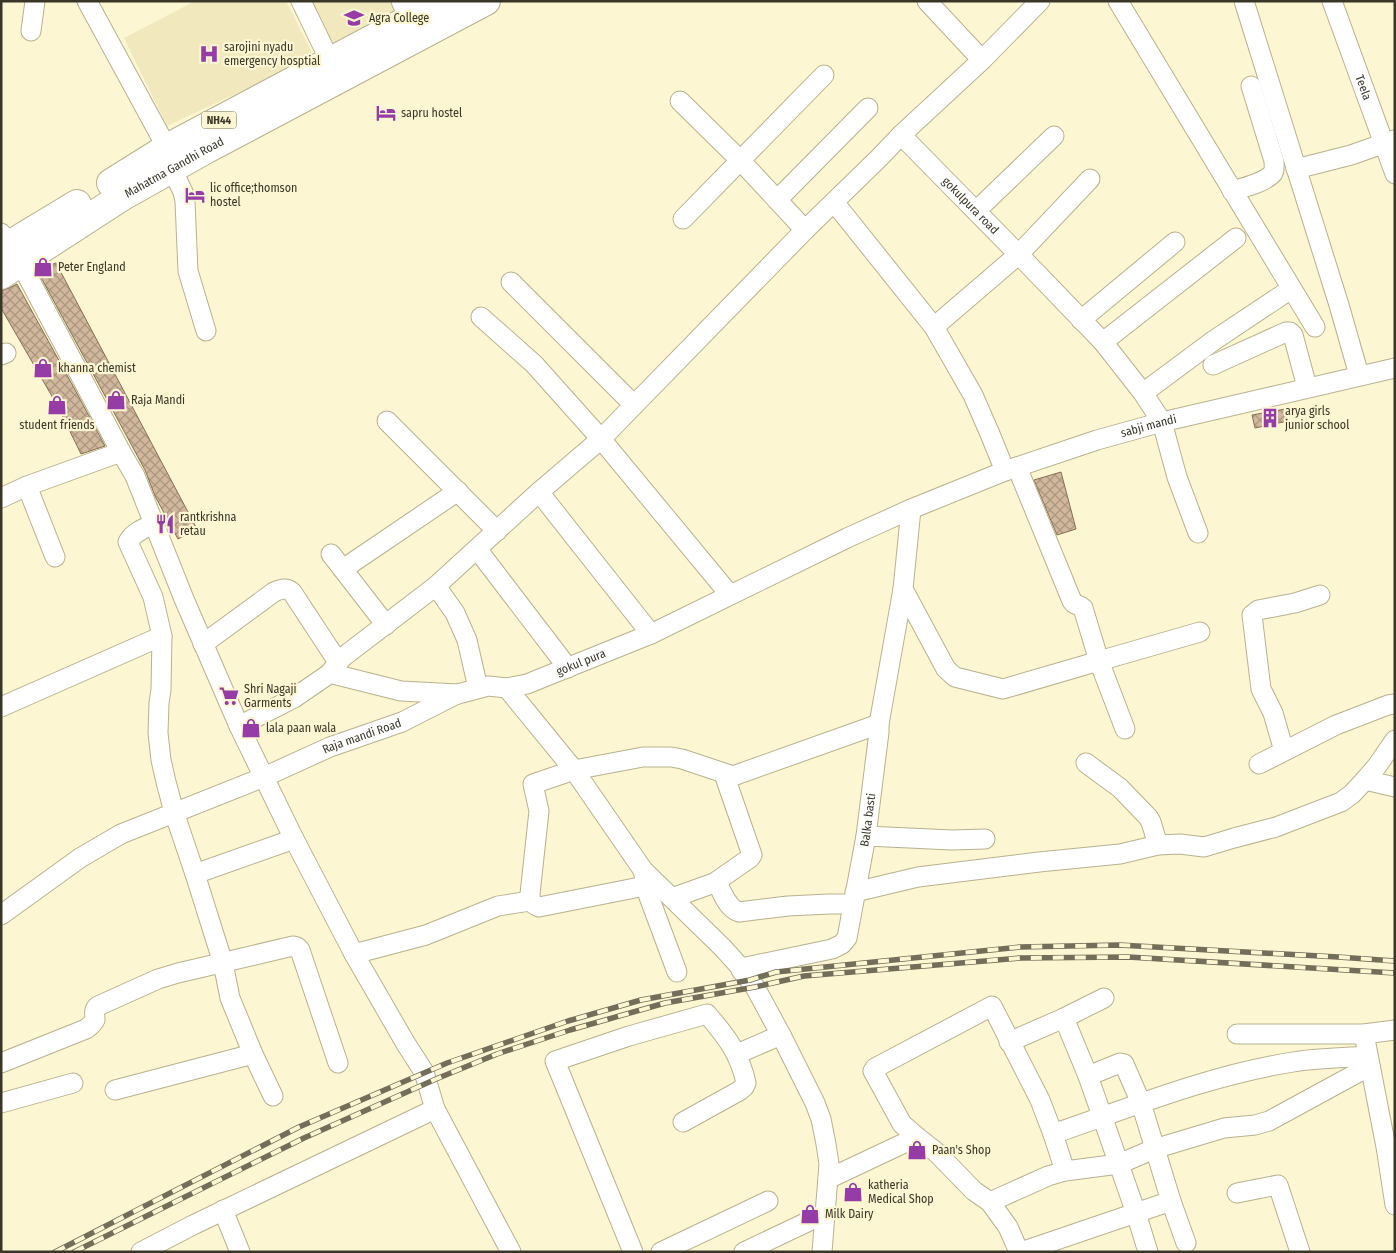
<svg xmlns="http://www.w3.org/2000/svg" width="1396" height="1253" viewBox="0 0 1396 1253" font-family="'Fira Sans Condensed',sans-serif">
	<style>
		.built { fill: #f2e8bd }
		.building { fill: url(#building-cross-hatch); stroke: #866f56 }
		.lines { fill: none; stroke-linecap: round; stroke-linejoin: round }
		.minor-casing { stroke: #b8b18f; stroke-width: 21 }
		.highway-casing { stroke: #b8b18f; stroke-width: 30 }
		.minor { stroke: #fff; stroke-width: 19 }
		.highway { stroke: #fff; stroke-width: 28 }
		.rail-casing { stroke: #726e59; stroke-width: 5.5 }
		.rail { stroke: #fdf6d2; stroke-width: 4; stroke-dasharray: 11; stroke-linecap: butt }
		.labels { text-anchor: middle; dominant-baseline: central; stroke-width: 4.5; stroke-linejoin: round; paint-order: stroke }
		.shield { fill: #fdf6d2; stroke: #74705b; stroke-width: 1 }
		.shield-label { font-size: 11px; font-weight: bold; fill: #393628 }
		.poi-label { font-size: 12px; fill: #393628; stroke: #fdf6d2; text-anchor: start }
		.street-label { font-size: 12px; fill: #393628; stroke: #fdf6d2 }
	</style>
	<defs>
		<pattern id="building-cross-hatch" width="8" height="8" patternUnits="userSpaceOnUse" patternTransform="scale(1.25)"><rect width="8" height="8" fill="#d1b89d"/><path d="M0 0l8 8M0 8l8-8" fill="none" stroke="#ab9680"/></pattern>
	</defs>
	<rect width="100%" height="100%" fill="#fdf6d2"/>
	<g class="built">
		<path d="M195,1h91l28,56 -147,69 -43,-88z"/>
		<path d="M311,1h107l-60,34 -26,8z"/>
	</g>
	<g class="building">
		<path d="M56,263l141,266 -19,10 -23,-43 -10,-26 -108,-200z"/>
		<path d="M17,284l56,102 32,60 -24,8 -24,-49 -56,-97v-17l8,-3z"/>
		<path d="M1285,409l3,12 -33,7 -3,-13z"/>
		<path d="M1061,472l15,57 -19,6 -23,-55z"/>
	</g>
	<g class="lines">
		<defs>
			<g id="minor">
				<path d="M87,1l80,147"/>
				<path d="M301,1l29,60"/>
				<path d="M401,1l8,18"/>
				<path d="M927,1l55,59"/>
				<path d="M1118,1l197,326"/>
				<path d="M1244,1l95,304 20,70"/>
				<path id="s1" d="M1332,1l63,173"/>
				<path d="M31,31l4,-30"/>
				<path d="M680,101l60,59 65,70"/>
				<path id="s2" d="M901,135l124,126 78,81 40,51 19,29 15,55 21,56"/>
				<path d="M172,169l11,23 2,9 3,70 18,60"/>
				<path d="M1296,169l55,-14 43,-15"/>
				<path d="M1232,191c11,-3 34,-9 41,-18 2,-4 1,-8 1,-12l-23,-75"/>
				<path d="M777,200l91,-92"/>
				<path d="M834,202l100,125 39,68 17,39 15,37"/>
				<path d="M976,211l78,-75"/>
				<path d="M683,219l141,-144"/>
				<path d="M1,233l19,29 101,190 14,24 49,123 55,127 55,113 60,115 52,90 18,28 11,37 76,143"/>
				<path d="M511,282l123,123"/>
				<path d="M481,317l53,47 67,75 129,156"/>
				<path d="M1081,320l94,-78"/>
				<path d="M934,327l85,-73 71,-75"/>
				<path d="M1103,342l133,-104"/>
				<path d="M1,355l5,-2"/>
				<path d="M1213,365l73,-33h4l3,3 14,52"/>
				<path d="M1143,393l70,-52 78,-52"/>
				<path d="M387,421l110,110"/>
				<path d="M27,486l28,71"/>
				<path d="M539,492l112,142"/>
				<path d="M1,498l26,-12 94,-34"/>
				<path d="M154,524c-9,4 -21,8 -26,18l25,55 9,39 -1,54 -2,13 -1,30 3,27 5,22 8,30 21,62 28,89 7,35 23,56 20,42"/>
				<path d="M477,549l91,119"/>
				<path d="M331,554l55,71"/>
				<path d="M343,569l115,-78"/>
				<path d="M436,586l19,27 12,27 11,48"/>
				<path d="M903,589l43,80 9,8 48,12 96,-28 -16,-53c-4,-4 -8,-2 -11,-7l-55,-134"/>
				<path d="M203,644l71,-52c7,-3 12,-5 18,0l46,70"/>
				<path d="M329,674l14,-17 93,-71 103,-94 62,-53 204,-209 74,-72 22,-23 81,-75 58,-59"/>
				<path d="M507,688l67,82 69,100 80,78 18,20v2l14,17 26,48 34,68 6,16 5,25 3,20 -7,88"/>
				<path d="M1,707l161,-71"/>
				<path id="s3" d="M239,726l55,-28 35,-24h4l68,17 57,3 30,-8 19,2 20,-4 124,-50 196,-96 64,-29 94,-38 92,-31 65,-18 233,-54"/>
				<path d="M1125,729l-26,-68 101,-29"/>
				<path d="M1284,751l-11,-38 -12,-24 -9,-74 6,-5 37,-7 25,-8"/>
				<path d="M1086,763l34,25 28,29 3,5 7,23"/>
				<path d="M1259,764l77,-39 52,-20 7,-1"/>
				<path d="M1365,780l30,7"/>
				<path d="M866,836l86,4 33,-1"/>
				<path d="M195,874l99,-35"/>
				<path d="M644,874l1,12 32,86"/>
				<path d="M717,882c5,10 10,26 22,30l49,-6 41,-2h24"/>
				<path d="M645,886l-106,21c-7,-3 -9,-5 -9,-13l9,-83 -6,-27 41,-14 69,-13h28l11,2 51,17 146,-52"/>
				<path d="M855,892l63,-15 121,-15 81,-8 38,-9 22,-1 24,3 30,-9 42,-11 65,-25 11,-8 13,-14 12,-14 18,-26"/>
				<path d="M672,898l42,-15 36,-25 2,-3 -28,-81"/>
				<path id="s4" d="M1,915l79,-57 41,-24 143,-57 66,-30 72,-25 55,-28"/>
				<path d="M354,954l72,-19 72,-29 32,-5"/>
				<path id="s5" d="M741,968l91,-19 10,-5 5,-6 19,-102 13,-104v-8l24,-135 8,-80"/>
				<path d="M1064,1018l24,58 48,137 12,39"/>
				<path d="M1237,1034h127l31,-4"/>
				<path d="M1364,1034l22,113 9,58"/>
				<path d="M1009,1042l55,-24 40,-20"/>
				<path d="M737,1054l44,-19"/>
				<path d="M1,1063l85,-34 5,-4 4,-5c0,-6 -2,-10 3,-14l60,-27 20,-6 115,-27 4,1 3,3 38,113"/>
				<path d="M1088,1076l32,-13 4,1 17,39 30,98 15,42"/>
				<path d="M115,1090l138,-36"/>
				<path d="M1,1103l72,-20"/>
				<path d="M1053,1134c79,-27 157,-59 240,-72 24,-4 50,-4 75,-6"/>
				<path d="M828,1179l89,-42"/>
				<path d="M1237,1193l41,-8 22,67"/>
				<path d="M990,1202l58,-26 17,-5"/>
				<path d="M223,1210l17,42"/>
				<path d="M141,1252l52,-27 242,-116"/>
				<path d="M633,1252l-78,-191 74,-25 78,-22c19,22 33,40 39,69l-2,4 -5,4 -56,31"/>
				<path d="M661,1252l107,-51"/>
				<path d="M744,1252l80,-38"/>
				<path d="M1019,1252l-11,-25 -18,-25 -16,-11 -38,-39 -19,-15 -15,-13 -29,-53 2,-3 117,-62 48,94 13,34 12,37 54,-7 35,-15 70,-21 31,-3 14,-4 101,-55"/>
				<path d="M1021,1252l150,-51"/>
			</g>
			<g id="highway">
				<path d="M111,183l56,-35 277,-147"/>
				<path d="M1,250l76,-46"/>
				<path id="s6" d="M1,275l122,-79 82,-46 281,-149"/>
			</g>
		</defs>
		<use href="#minor" class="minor-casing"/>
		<use href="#highway" class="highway-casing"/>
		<use href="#minor" class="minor"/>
		<use href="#highway" class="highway"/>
		<defs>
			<g id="rail">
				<path d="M55,1252l244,-125 148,-64 121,-42 73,-21 109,-20 26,-8 244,-25 99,-2 219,12 57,4"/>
				<path d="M74,1252l230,-114 132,-59 61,-25 73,-24 95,-27 90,-16 49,-11 216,-18 108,-1 267,16"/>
			</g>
		</defs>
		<use href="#rail" class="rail-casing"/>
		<use href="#rail" class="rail"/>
	</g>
	<defs>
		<symbol id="university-bare" viewBox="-9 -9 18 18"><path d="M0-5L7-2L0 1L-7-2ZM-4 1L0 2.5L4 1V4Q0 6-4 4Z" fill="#963ca7" stroke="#fdf6d2" stroke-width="2.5" paint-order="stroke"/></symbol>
		<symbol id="hospital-bare" viewBox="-9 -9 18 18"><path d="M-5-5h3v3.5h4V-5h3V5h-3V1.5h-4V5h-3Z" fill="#963ca7" stroke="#fdf6d2" stroke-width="2.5" paint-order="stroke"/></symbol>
		<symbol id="hotel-bare" viewBox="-9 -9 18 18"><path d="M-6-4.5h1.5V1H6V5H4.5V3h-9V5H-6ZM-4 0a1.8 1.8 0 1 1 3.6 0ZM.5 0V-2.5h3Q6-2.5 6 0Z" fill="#963ca7" stroke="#fdf6d2" stroke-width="2.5" paint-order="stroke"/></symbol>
		<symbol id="shop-bare" viewBox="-9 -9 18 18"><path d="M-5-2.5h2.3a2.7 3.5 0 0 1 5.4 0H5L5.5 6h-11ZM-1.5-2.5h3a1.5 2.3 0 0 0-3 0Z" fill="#963ca7" stroke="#fdf6d2" stroke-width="2.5" paint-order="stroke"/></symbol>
		<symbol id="building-bare" viewBox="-9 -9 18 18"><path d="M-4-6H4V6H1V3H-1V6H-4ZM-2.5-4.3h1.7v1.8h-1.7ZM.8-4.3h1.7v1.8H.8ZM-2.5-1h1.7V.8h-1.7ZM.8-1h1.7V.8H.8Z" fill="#963ca7" stroke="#fdf6d2" stroke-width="2.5" paint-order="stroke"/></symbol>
		<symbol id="restaurant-bare" viewBox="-9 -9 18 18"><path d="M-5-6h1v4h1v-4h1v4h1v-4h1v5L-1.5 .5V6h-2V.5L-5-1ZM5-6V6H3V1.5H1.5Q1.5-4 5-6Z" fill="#963ca7" stroke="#fdf6d2" stroke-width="2.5" paint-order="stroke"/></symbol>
		<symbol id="supermarket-bare" viewBox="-9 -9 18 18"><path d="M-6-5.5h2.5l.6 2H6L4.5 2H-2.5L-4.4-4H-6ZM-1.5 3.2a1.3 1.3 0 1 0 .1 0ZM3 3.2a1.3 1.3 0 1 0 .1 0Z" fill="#963ca7" stroke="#fdf6d2" stroke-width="2.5" paint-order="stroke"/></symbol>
	</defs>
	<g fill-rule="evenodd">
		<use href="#university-bare" x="340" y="4" width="28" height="28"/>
		<use href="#hospital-bare" x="195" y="40" width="28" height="28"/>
		<use href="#hotel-bare" x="372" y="99" width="28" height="28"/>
		<use href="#hotel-bare" x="181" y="181" width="28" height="28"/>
		<use href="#shop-bare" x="29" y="253" width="28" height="28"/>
		<use href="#shop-bare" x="29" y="354" width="28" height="28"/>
		<use href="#shop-bare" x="102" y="386" width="28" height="28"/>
		<use href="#shop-bare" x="43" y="391" width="28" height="28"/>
		<use href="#building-bare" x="1256" y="404" width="28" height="28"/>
		<use href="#restaurant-bare" x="151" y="510" width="28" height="28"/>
		<use href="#supermarket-bare" x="215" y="682" width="28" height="28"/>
		<use href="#shop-bare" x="237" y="714" width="28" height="28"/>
		<use href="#shop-bare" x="903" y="1136" width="28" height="28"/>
		<use href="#shop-bare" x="839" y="1178" width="28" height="28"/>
		<use href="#shop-bare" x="796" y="1200" width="28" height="28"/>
	</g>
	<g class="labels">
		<rect class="shield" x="201.5" y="111.5" width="35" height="17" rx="4"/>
		<g class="shield-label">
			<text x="219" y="120">NH44</text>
		</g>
		<g class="poi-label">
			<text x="369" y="18">Agra College</text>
			<text x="224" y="47">sarojini nyadu<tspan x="224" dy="14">emergency hosptial</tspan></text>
			<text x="401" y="113">sapru hostel</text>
			<text x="210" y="188">lic office;thomson<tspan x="210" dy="14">hostel</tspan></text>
			<text x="58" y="267">Peter England</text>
			<text x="58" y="368">khanna chemist</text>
			<text x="131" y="400">Raja Mandi</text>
			<text x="1285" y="411">arya girls<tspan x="1285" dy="14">junior school</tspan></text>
			<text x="57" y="425" text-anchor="middle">student friends</text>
			<text x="180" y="517">rantkrishna<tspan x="180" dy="14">retau</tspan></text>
			<text x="244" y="689">Shri Nagaji<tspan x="244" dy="14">Garments</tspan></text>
			<text x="266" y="728">lala paan wala</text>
			<text x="932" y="1150">Paan's Shop</text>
			<text x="868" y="1185">katheria<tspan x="868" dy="14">Medical Shop</tspan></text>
			<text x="825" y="1214">Milk Dairy</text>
		</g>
		<g class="street-label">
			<text stroke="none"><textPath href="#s1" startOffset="92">Teela</textPath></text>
			<text stroke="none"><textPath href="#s6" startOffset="204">Mahatma Gandhi Road</textPath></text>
			<text stroke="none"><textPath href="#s2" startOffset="99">gokulpura road</textPath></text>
			<text stroke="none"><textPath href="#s3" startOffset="980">sabji mandi</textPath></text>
			<text stroke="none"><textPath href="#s3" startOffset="364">gokul pura</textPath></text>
			<text stroke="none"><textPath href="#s4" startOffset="405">Raja mandi Road</textPath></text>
			<text stroke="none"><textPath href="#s5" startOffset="232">Balka basti</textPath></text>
		</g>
	</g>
	<rect width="1396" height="1253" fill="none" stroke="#393628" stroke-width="5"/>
</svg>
